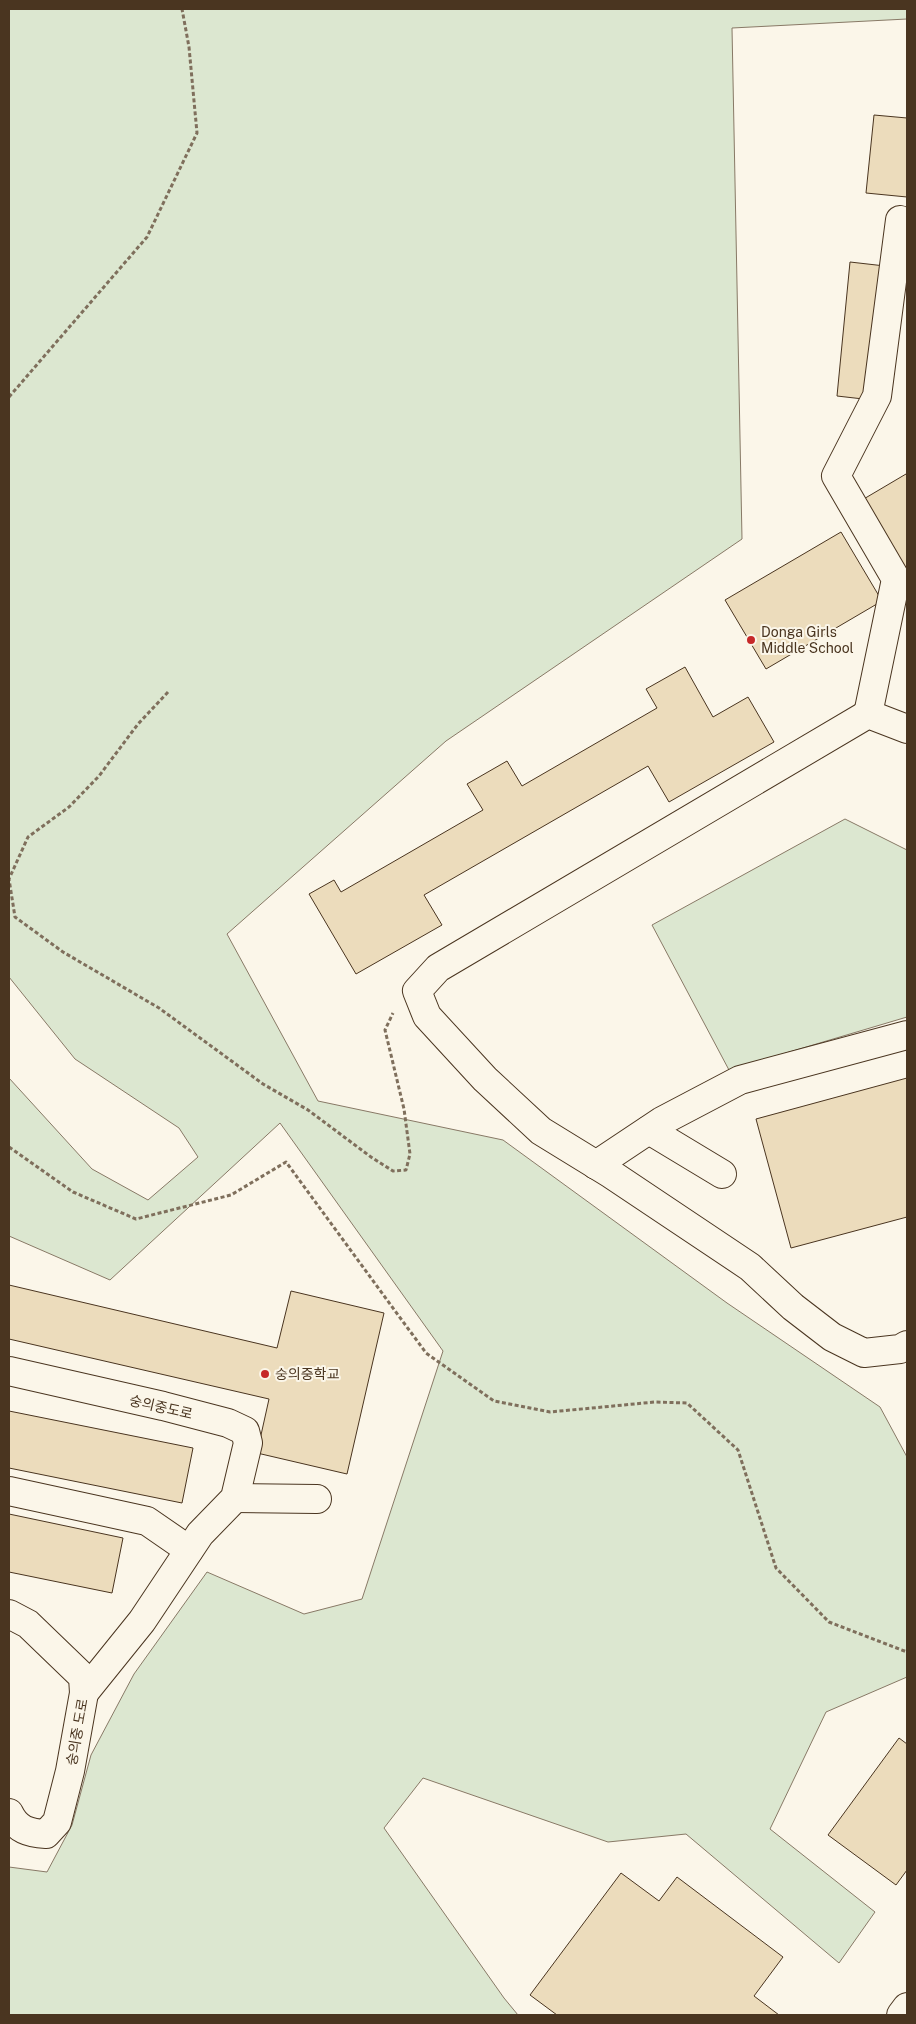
<svg xmlns="http://www.w3.org/2000/svg" width="916" height="2024" viewBox="0 0 916 2024" font-family="'Public Sans','Noto Sans KR',sans-serif">
	<style>
		.green { fill: #dce7d0; stroke: #887966 }
		.building { fill: #ecdcbc; stroke: #4a3520 }
		.lines { fill: none; stroke-linecap: round; stroke-linejoin: round }
		.minor-casing { stroke: #4a3520; stroke-width: 30 }
		.major-casing { stroke: #4a3520; stroke-width: 30 }
		.path { stroke: #7f6f5c; stroke-width: 3; stroke-dasharray: 4 2.5; stroke-linecap: butt }
		.minor { stroke: #fbf6e9; stroke-width: 28 }
		.major { stroke: #fbf6e9; stroke-width: 28 }
		.poi-dot { fill: #c62828; stroke: #fbf6e9; stroke-width: 2 }
		.labels { text-anchor: middle; dominant-baseline: central; stroke-width: 4; stroke-linejoin: round; paint-order: stroke }
		.poi-label { font-size: 14px; fill: #4a3520; stroke: #fbf6e9; text-anchor: start }
		.street-label { font-size: 14px; fill: #4a3520; stroke: #fbf6e9 }
	</style>
	<rect width="100%" height="100%" fill="#fbf6e9"/>
	<g class="green">
		<path d="M9,9h898v10l-175,9 10,511 -296,202 -219,193 91,167 185,39 224,163 153,104 27,50v220l-81,35 -56,117 105,83 -36,51 -153,-129 -78,8 -185,-64 -39,50 120,170 14,17h-509v-148l38,5 25,-47 19,-70 43,-81 73,-102 97,42 58,-15 81,-248 -163,-228 -170,157 -101,-44v-158l83,91 56,31 50,-43 -19,-29 -104,-69 -66,-82z"/>
		<path d="M845,819l62,31v167l-178,53 -77,-145z"/>
	</g>
	<g class="building">
		<path d="M874,115l33,3v79l-41,-4z"/>
		<path d="M850,262l35,4 -13,134 -35,-4z"/>
		<path d="M906,474l1,2v100l-45,-76z"/>
		<path d="M841,532l41,69 -116,68 -41,-69z"/>
		<path d="M685,667l28,50 35,-20 26,45 -105,60 -21,-36 -224,129 18,30 -86,49 -47,-80 25,-14 7,12 142,-82 -16,-26 40,-23 15,25 135,-78 -11,-19z"/>
		<path d="M907,1078v139l-116,31 -35,-129z"/>
		<path d="M9,1285l268,63 14,-57 93,22 -37,161 -90,-21 12,-54 -260,-60z"/>
		<path d="M9,1411l184,37 -11,55 -173,-35z"/>
		<path d="M9,1514l114,24 -11,55 -103,-21z"/>
		<path d="M899,1738l8,6v126l-11,15 -68,-50z"/>
		<path d="M621,1873l38,28 18,-24 106,80 -29,39 25,19h-222l-27,-20z"/>
	</g>
	<g class="lines">
		<defs>
			<g id="minor">
				<path d="M868,714l28,-135 -60,-103 41,-80 23,-176"/>
				<path d="M907,729l-39,-15 -430,254 -21,23 10,25 58,63 56,52 70,43 139,93 43,40 39,30 32,16 36,-4 7,-4"/>
				<path d="M649,1130l73,44"/>
				<path d="M596,1165l66,-44 78,-41 167,-45"/>
				<path d="M9,1371l154,35 65,17 17,8 3,12 -13,55 -35,36 -58,87 -58,72"/>
				<path d="M9,1491l138,30 42,29"/>
				<path d="M235,1498l82,1"/>
				<path d="M9,1614l19,10 55,53 1,16 -14,78 -13,51 -11,12c-17,-1 -29,-4 -37,-21"/>
			</g>
			<path id="major" d="M901,2015l6,-8"/>
		</defs>
		<use href="#minor" class="minor-casing"/>
		<use href="#major" class="major-casing"/>
		<g class="path">
			<path d="M9,397l138,-160 50,-104 -8,-86 -7,-38"/>
			<path d="M168,692l-30,32 -39,52 -30,31 -41,30 -19,42 6,38 48,35 96,56 104,76 45,26 63,47 22,14 13,-1 4,-16 -6,-45 -19,-79 8,-17"/>
			<path d="M9,1147l64,45 63,27 95,-24 55,-33 140,191 68,48 56,11 105,-10 32,1 51,47 38,118 53,54 78,30"/>
		</g>
		<use href="#minor" class="minor"/>
		<use href="#major" class="major"/>
	</g>
	<g class="poi-dot">
		<circle cx="751" cy="640" r="5"/>
		<circle cx="265" cy="1374" r="5"/>
	</g>
	<g class="labels">
		<g class="poi-label">
			<text x="761" y="632">Donga Girls<tspan x="761" dy="16">Middle School</tspan></text>
			<text x="275" y="1374">숭의중학교</text>
		</g>
		<g class="street-label">
			<text transform="translate(161 1407) rotate(13)">숭의중도로</text>
			<text transform="translate(77 1732) rotate(-80)">숭의중 도로</text>
		</g>
	</g>
	<rect width="916" height="2024" fill="none" stroke="#4a3520" stroke-width="20"/>
</svg>
